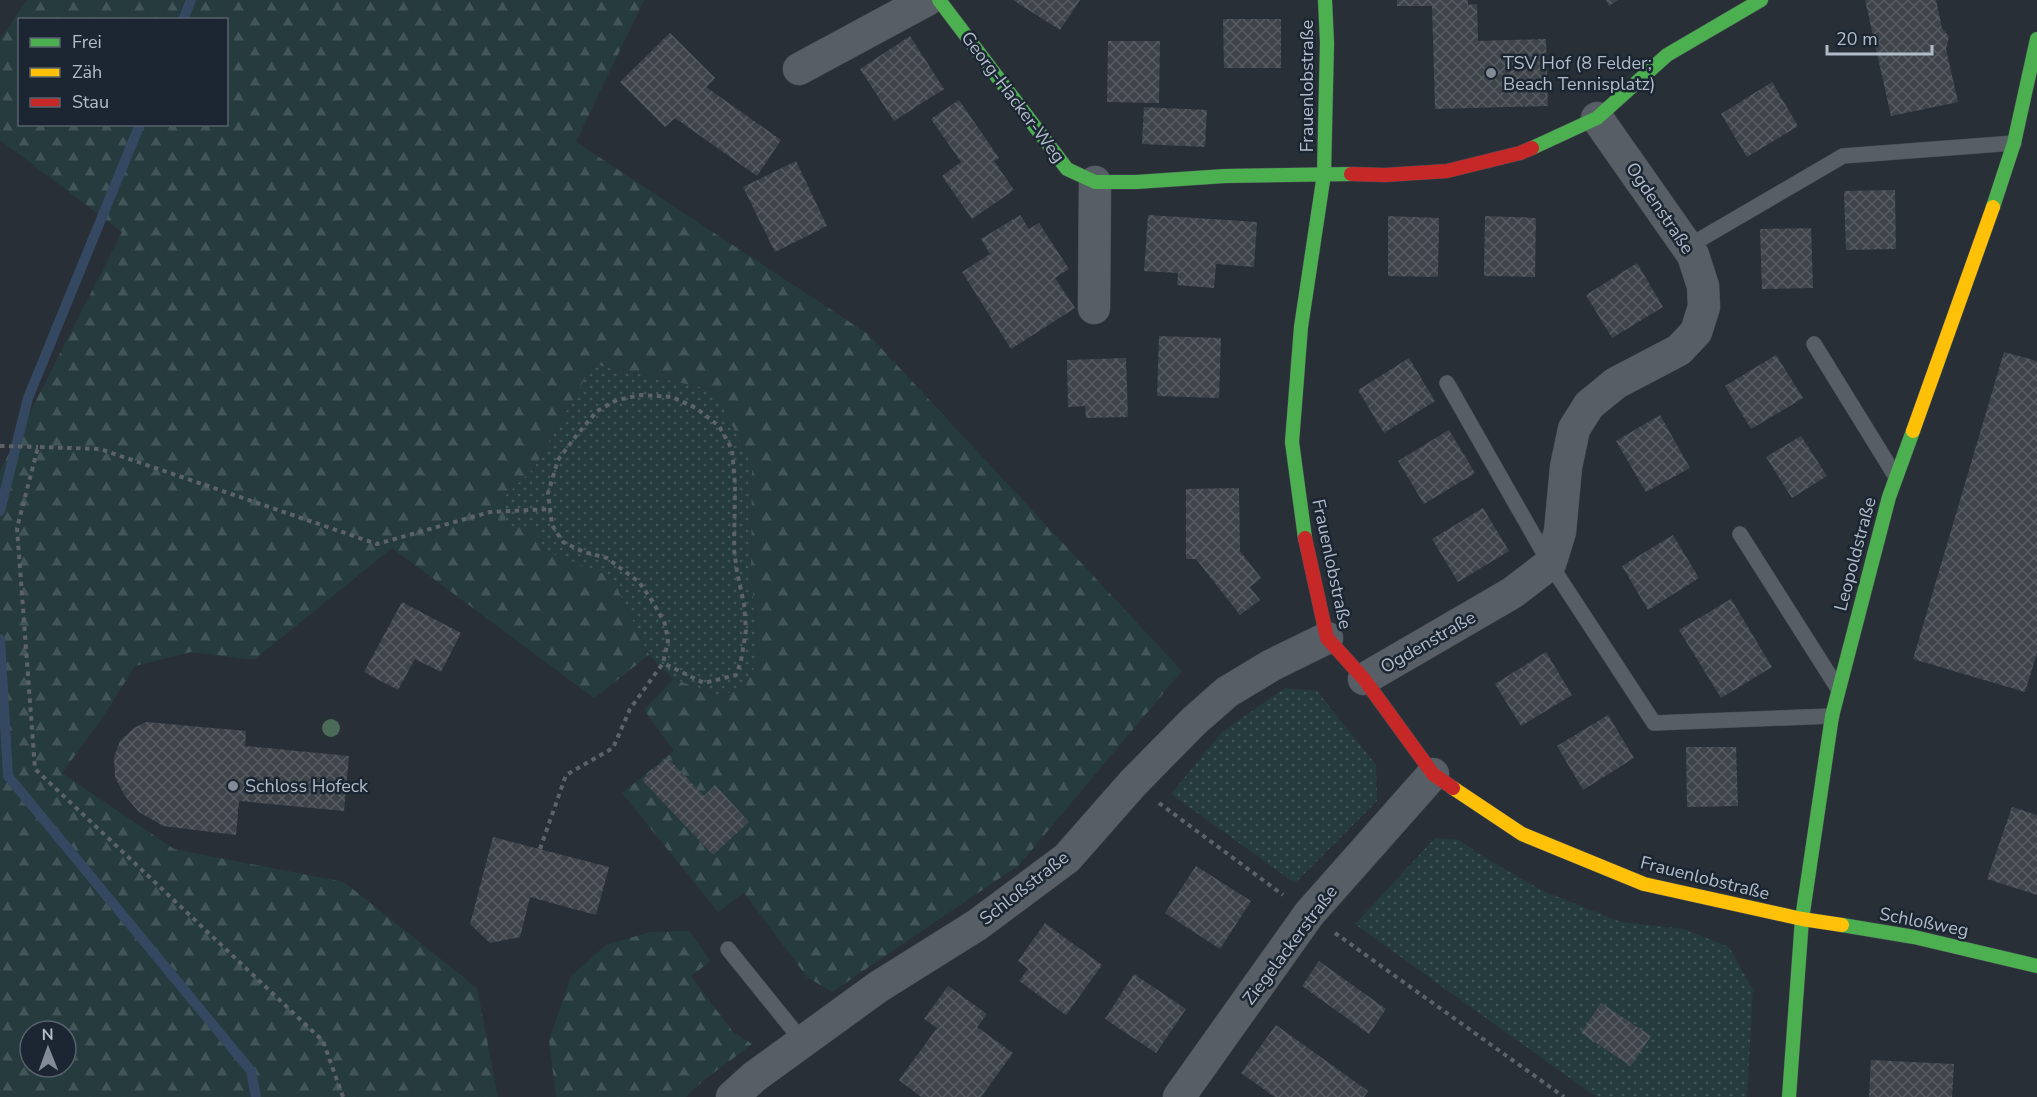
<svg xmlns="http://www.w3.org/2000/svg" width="2037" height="1097" viewBox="0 0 2037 1097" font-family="'Nunito Sans',sans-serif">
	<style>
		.grass { fill: url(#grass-dots) }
		.forest { fill: url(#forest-firs); fill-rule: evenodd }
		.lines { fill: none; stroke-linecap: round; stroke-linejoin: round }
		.stream { stroke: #344961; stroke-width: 10 }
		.building { fill: url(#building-cross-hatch) }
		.lane-casing { stroke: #464b52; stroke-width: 16 }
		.street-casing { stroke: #464b52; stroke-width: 33 }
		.fast-casing { stroke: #464b52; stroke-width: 15 }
		.slow-casing { stroke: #464b52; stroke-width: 15 }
		.jam-casing { stroke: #464b52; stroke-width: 15 }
		.path { stroke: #5c6268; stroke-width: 4; stroke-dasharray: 4.5 4.5; stroke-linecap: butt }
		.lane { stroke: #585e65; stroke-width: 15 }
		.street { stroke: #585e65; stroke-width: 32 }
		.fast { stroke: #4caf50; stroke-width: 14 }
		.slow { stroke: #ffc107; stroke-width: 14 }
		.jam { stroke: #c62828; stroke-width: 14 }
		.tree { fill: #4b6a57 }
		.poi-dot { fill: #828b96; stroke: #1b2632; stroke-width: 2 }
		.labels { text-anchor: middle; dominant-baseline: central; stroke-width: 5; stroke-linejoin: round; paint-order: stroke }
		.poi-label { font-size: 18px; fill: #b2bcc9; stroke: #1b2632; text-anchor: start }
		.street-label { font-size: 18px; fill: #b2bcc9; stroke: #1b2632 }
	</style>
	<defs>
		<pattern id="grass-dots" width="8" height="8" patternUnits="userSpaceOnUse" patternTransform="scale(1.5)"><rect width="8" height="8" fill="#253b3d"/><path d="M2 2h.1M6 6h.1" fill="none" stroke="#425558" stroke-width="1.8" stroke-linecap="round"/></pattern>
		<pattern id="forest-firs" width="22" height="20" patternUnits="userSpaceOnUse" patternTransform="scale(1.5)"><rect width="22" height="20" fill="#253b3d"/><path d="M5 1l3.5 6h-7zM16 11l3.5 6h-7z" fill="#425558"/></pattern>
		<pattern id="building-cross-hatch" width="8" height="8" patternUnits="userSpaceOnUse" patternTransform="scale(1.5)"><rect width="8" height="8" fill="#3e444a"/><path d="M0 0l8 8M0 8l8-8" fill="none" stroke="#585d63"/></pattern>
	</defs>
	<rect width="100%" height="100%" fill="#282f37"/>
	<g class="grass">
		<path d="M593,364l121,26 38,73 -1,104 7,93 -12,25 -24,11 -49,-17 -24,-24 -37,-77 -69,-28 -37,-22 -2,-32 30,-28z"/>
		<path d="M1285,688l32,3 59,74 1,36 -82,82 -124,-89 51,-62z"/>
		<path d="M1435,838l24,2 23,16 61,35 78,31 63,7 45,18 24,43 -6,107h-151l-241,-173z"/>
	</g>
	<g class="forest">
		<path d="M27,0h617l-68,142 292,192 314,337 -163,194 -187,127 -25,-15 -63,-84 -26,19 -96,-119 52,-42 -30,-41 29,-31 49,17 24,-11 12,-25 -7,-93 1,-103 -38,-74 -121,-26 -59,104 -30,29 2,31 28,-3 9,25 69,27 37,78 -55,43 -202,-150 -138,112 -63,-8 -56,14 -34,54 -39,53 112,76 170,33 133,106 21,109h-498v-626l122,-239 -122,-92v-101zM20,20h206v104h-206zM30,1031h36v36h-36z"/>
		<path d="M689,931l22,30 -20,15 42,56 19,12 -48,36 -18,17h-130l-7,-56 22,-65 35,-31 44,-13z"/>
	</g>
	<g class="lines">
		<g class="stream">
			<path d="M183,20l8,-20"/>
			<path d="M0,511l28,-113 112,-274"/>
			<path d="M0,639l8,137 243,295 5,26"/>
		</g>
	</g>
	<g class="building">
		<path d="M1013,0h67l-20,30z"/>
		<path d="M1397,0h71v5l9,-1 1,37 68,-2 2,67 -113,3 -3,-103h-35z"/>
		<path d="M1606,0h12l-9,6z"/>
		<path d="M1865,0h71l6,28 7,9 -3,12 12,53 -67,14z"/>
		<path d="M1223,19h58v49h-57z"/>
		<path d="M670,33l45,45 -9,9 75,53 -24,36 -82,-58 -10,9 -45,-45z"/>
		<path d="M910,36l34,53 -50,32 -34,-52z"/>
		<path d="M1108,41h52l-1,62 -52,-1z"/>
		<path d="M1772,82l26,44 -51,31 -26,-43z"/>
		<path d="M959,100l40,58 -5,3 20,29 -42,29 -30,-43 19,-14 -30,-43z"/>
		<path d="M1144,107l63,3 -2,37 -63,-3z"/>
		<path d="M796,161l31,65 -52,26 -32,-65z"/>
		<path d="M1895,190l1,59 -50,1 -2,-59z"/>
		<path d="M1020,215l9,14 10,-6 30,46 -14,9 20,30 -64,41 -49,-77 28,-18 -9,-15z"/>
		<path d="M1148,215l109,7 -3,45 -38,-3 -2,24 -37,-3 1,-12 -34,-2z"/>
		<path d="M1388,216l51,2 -1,59 -50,-1z"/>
		<path d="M1485,216l51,2 -1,59 -51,-1z"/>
		<path d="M1811,228l2,60 -51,1 -2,-60z"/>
		<path d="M1637,263l26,44 -51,31 -26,-43z"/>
		<path d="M1159,336l62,2 -2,60 -62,-2z"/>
		<path d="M2004,352l33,9v292l-12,39 -112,-33z"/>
		<path d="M1776,355l27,43 -52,31 -26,-43z"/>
		<path d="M1126,358l2,59 -42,1 -1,-12 -17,1 -1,-47z"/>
		<path d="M1409,358l26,43 -51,32 -26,-43z"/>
		<path d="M1660,415l30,53 -44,24 -30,-51z"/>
		<path d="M1449,430l26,43 -51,31 -26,-43z"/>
		<path d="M1801,436l26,40 -35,22 -26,-41z"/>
		<path d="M1239,488l1,63 21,27 -11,9 10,13 -20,15 -44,-56h-10v-70z"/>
		<path d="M1483,508l26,43 -51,31 -26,-43z"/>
		<path d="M1673,535l26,43 -51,32 -26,-44z"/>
		<path d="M1731,599l41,68 -51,31 -42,-68z"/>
		<path d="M402,602l59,31 -20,39 -26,-13 -17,31 -34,-18z"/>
		<path d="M1546,652l26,43 -51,31 -26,-42z"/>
		<path d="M1608,715l26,43 -51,32 -26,-44z"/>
		<path d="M146,722l100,9 -1,15 104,10 -5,55 -105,-10 -3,34 -73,-9 -24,-14 -14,-16 -10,-19 -1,-20 6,-16 14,-13z"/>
		<path d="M1686,747h50l2,59 -51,1z"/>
		<path d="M667,757l37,39 11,-11 34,37 -36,33 -71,-75z"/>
		<path d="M2012,807l25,8v80l-50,-16z"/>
		<path d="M493,837l116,30 -13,48 -66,-18 -10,40 -30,6 -20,-19z"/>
		<path d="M1196,866l55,35 -31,48 -55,-36z"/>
		<path d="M1045,923l57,42 -36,50 -47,-34 9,-12 -10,-8z"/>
		<path d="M1319,961l67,48 -17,25 -67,-48z"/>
		<path d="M1134,974l52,35 -30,44 -51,-34z"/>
		<path d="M948,986l39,28 -10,13 36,26 -32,44h-60l-22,-17 38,-52 -13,-9z"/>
		<path d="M1601,1003l50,33 -20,30 -50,-33z"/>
		<path d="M1276,1025l92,66 -4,6h-89l-34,-24z"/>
		<path d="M1871,1060l83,4 -2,33h-83z"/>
	</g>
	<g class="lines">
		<defs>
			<g id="lane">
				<path d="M1687,247l156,-91 171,-13"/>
				<path d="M1814,344l82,133"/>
				<path d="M1447,383l103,181 104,159 178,-7"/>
				<path d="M1740,534l97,153"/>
				<path d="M728,949l75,93"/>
			</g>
			<g id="street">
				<path d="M799,69l128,-69"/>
				<path d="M1094,308l1,-126"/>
				<path d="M1364,679l148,-86 38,-29 10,-32 6,-65 8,-38 15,-24 27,-22 63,-33 17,-18 8,-25 -1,-21 -10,-31 -96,-137"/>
				<path d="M732,1097l22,-20 124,-90 99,-62 90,-67 66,-75 61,-62 33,-29 45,-27 55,-27"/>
				<path d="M1179,1097l130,-183 124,-140"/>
			</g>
			<g id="fast">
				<path d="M939,0l128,169 28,13h41l89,-6 126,-2"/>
				<path d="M1532,148l65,-30 70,-63 94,-55"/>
				<path d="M1993,207l21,-64 23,-104"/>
				<path d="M1305,538l-13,-96 9,-115 23,-153 3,-131 -2,-43"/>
				<path d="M1842,925l72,12 123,29"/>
				<path d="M1789,1097l13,-178 30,-203 57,-219 24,-66"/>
			</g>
			<g id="slow">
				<path d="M1913,431l80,-224"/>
				<path d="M1453,788l69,46 122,50 158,35 40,6"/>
			</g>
			<g id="jam">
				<path d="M1351,174l34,1 62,-4 73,-18 12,-5"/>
				<path d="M1305,538l22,100 37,41 69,95 20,14"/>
			</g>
		</defs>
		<use href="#lane" class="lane-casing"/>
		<use href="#street" class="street-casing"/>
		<use href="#fast" class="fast-casing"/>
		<use href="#slow" class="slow-casing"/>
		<use href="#jam" class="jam-casing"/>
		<g class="path">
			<path d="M0,446l38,1"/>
			<path d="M1159,803l124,92"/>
			<path d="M540,849l26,-74 47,-27 17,-39 33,-46 5,-22 -3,-17 -12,-22 -14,-20 -32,-24 -23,-6 -21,-10 -11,-17 -4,-32 10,-33 18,-24 21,-25 20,-11 24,-5 31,2 24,11 23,18 13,23 3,36 -1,64 3,23 7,32 2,26 -5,31 -5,14 -32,8 -41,-20"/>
			<path d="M1335,933l229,164"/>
			<path d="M343,1097l-20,-56 -288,-272 -18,-241 21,-81 62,2 277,95 113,-32 60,-3"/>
		</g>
		<use href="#lane" class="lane"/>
		<use href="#street" class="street"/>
		<use href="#fast" class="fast"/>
		<use href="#slow" class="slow"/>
		<use href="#jam" class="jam"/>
	</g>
	<circle class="tree" cx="331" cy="728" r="9"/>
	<g class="poi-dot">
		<circle cx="1491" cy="73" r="6"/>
		<circle cx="233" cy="786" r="6"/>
	</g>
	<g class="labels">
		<g class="poi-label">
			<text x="1503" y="63">TSV Hof (8 Felder;<tspan x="1503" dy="21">Beach Tennisplatz)</tspan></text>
			<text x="245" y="786">Schloss Hofeck</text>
		</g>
		<g class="street-label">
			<text transform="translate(1307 86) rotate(-90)">Frauenlobstraße</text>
			<text transform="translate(1013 97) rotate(53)">Georg-Hacker-Weg</text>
			<text transform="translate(1660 208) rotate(56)">Ogdenstraße</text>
			<text transform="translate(1855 554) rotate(-75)">Leopoldstraße</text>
			<text transform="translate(1332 564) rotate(78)">Frauenlobstraße</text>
			<text transform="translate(1428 642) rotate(-30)">Ogdenstraße</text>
			<text transform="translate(1705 878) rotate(14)">Frauenlobstraße</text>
			<text transform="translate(1024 888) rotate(-38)">Schloßstraße</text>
			<text transform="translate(1924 922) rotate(11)">Schloßweg</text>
			<text transform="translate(1290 945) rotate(-53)">Ziegelackerstraße</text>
		</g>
	</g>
	<rect x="18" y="18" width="210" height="108" fill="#1b2632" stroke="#57626e" stroke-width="1.5"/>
	<rect x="30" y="38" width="30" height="9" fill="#4caf50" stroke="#57626e" stroke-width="1.5"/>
	<text x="72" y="48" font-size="18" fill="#b2bcc9">Frei</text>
	<rect x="30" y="68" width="30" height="9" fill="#ffc107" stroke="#57626e" stroke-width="1.5"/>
	<text x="72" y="78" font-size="18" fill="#b2bcc9">Zäh</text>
	<rect x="30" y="98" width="30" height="9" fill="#c62828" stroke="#57626e" stroke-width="1.5"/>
	<text x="72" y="108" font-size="18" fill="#b2bcc9">Stau</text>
	<g transform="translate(48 1049) rotate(359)"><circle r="28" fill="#1b2632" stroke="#57626e" stroke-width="1.5"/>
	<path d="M0-4.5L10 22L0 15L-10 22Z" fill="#828b96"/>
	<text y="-9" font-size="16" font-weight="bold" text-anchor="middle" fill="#b2bcc9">N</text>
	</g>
	<path d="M1827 45v9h105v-9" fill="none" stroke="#b2bcc9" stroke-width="3"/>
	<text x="1836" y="45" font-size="18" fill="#b2bcc9" stroke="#1b2632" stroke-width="4.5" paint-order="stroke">20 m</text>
</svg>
